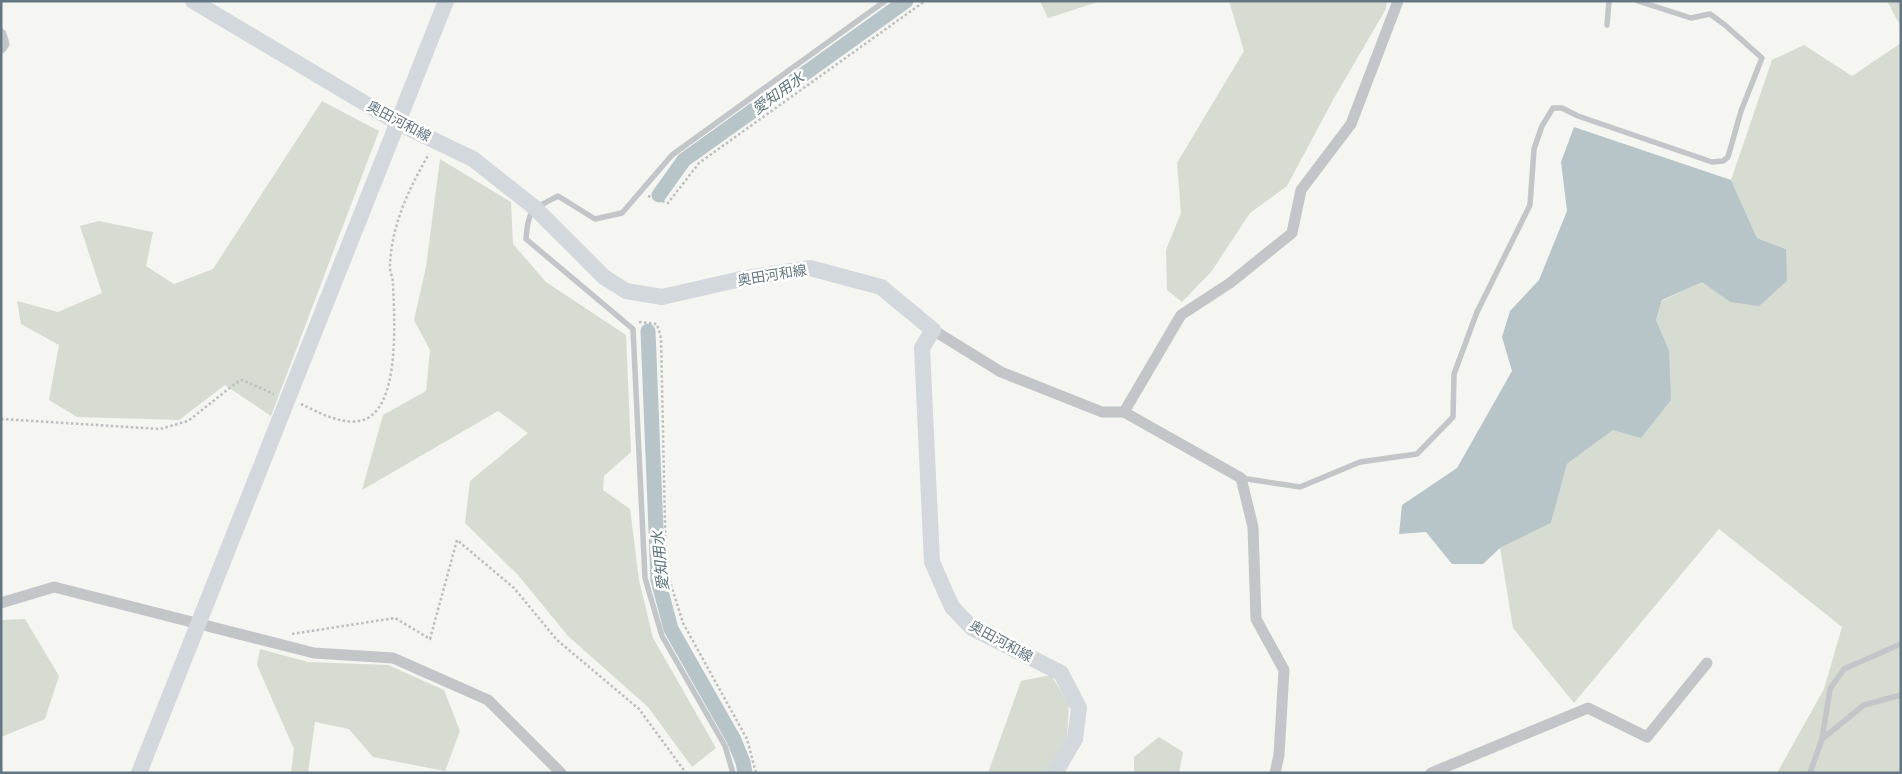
<svg xmlns="http://www.w3.org/2000/svg" width="1902" height="774" viewBox="0 0 1902 774" font-family="'Archivo Narrow','Noto Sans JP',sans-serif">
	<style>
		.green { fill: #d6dcd2 }
		.water { fill: #b8c5c8 }
		.lines { fill: none; stroke-linecap: round; stroke-linejoin: round }
		.canal { stroke: #b8c5c8; stroke-width: 15 }
		.path { stroke: #bcbec0; stroke-width: 2.5; stroke-dasharray: 2.5 2.5; stroke-linecap: butt }
		.lane { stroke: #c2c6c9; stroke-width: 5.5 }
		.street { stroke: #c2c6c9; stroke-width: 11 }
		.secondary { stroke: #d3d8dc; stroke-width: 16 }
		.labels { text-anchor: middle; dominant-baseline: central; stroke-width: 5; stroke-linejoin: round; paint-order: stroke }
		.street-label { font-size: 14px; fill: #647682; stroke: #fff }
		.water-label { font-size: 15px; font-style: italic; fill: #60777f; stroke: #fff }
	</style>
	<rect width="100%" height="100%" fill="#f5f5f1"/>
	<g class="green">
		<path d="M1040,1h61l-53,17z"/>
		<path d="M1229,1h158l-1,8 -52,89 -47,88 -37,27 -39,59 -29,30 -15,-12 -1,-40 15,-37 -4,-50 67,-112z"/>
		<path d="M1887,1h14v26z"/>
		<path d="M1901,43v730h-124l47,-84 18,-62 -123,-98 -145,174 -61,-75 -13,-80 51,-25 16,-59 46,-34 56,-80 -13,-30 6,-19 40,-20 28,21 56,-53 -29,-11 -26,-58 41,-120 32,-15 48,31z"/>
		<path d="M322,101l57,30 -108,285 -46,-31 -46,35 -102,-3 -28,-17 10,-55 -38,-21 -4,-23 41,11 44,-19 -22,-67 19,-5 54,11 -7,34 28,18 39,-15z"/>
		<path d="M440,159l71,43 2,42 33,38 80,53 5,117 -27,24 -1,14 27,19 9,71 14,58 63,110 -24,19 -44,-60 -80,-71 -50,-61 -53,-52 5,-42 58,-48 -30,-22 -136,79 21,-75 43,-24 4,-41 -16,-30 12,-53z"/>
		<path d="M25,619l34,57 -14,43 -44,18v-117z"/>
		<path d="M260,649l48,13 80,3 56,25 16,41 -15,40 -72,-14 -24,-28 -34,-7 -7,51h-17l3,-24 -37,-84z"/>
		<path d="M1051,675l18,29 -2,35 -20,34h-59l33,-92z"/>
		<path d="M1159,737l24,15 -4,21h-45v-16z"/>
	</g>
	<path class="water" d="M1574,127l157,53 26,58 29,11 1,32 -28,25 -29,-4 -28,-20 -40,18 -6,20 13,30 2,50 -30,38 -28,-8 -46,34 -16,59 -51,25 -17,16h-31l-26,-32 -27,2 3,-29 55,-37 55,-97 -10,-34 8,-26 29,-31 28,-69 -6,-49z"/>
	<g class="lines">
		<g class="canal">
			<path d="M659,195l25,-35 222,-159"/>
			<path d="M648,331l10,249 13,49 63,111 9,22 2,11"/>
		</g>
		<g class="path">
			<path d="M648,196l20,7 31,-40 226,-162"/>
			<path d="M639,322l18,2 4,14 5,231 17,54 64,116 9,34"/>
			<path d="M301,404c17,8 38,20 58,17 43,-7 35,-105 34,-138 0,-6 -4,-12 -3,-19 2,-40 19,-76 39,-110"/>
			<path d="M1,419l159,10 28,-8 48,-38 6,-3 32,14"/>
			<path d="M292,634l103,-16 35,21 27,-99 57,48 43,52 82,69 47,64"/>
		</g>
		<g class="lane">
			<path d="M1607,25l2,-24"/>
			<path d="M1241,478l59,9 60,-25 57,-8 36,-37 1,-43 23,-62 53,-107 4,-56 8,-23 11,-18h9l16,8 134,46 11,-1 5,-4 13,-46 21,-53 -37,-33 -15,-11 -19,4 -53,-17"/>
			<path d="M1822,739l42,-34 37,-10"/>
			<path d="M733,773l-8,-27 -63,-110 -17,-58 -12,-249 -107,-90c2,-31 6,-29 32,-43l37,23 27,-6 50,-58 213,-154"/>
			<path d="M1810,773l12,-34 8,-50 14,-20 57,-25"/>
		</g>
		<g class="street">
			<path d="M1,34l3,10 -3,4"/>
			<path d="M933,330l68,42 101,40h22l117,66 12,49 3,92 28,51 -5,85 -4,18"/>
			<path d="M1124,412l57,-97 49,-32 62,-50 9,-43 50,-66 47,-123"/>
			<path d="M1,603l53,-16 260,66 79,5 95,42 73,73"/>
			<path d="M1431,773l157,-65 59,29 60,-74"/>
		</g>
		<g class="secondary">
			<path d="M193,1l205,122 75,36 62,49 69,69 22,14 36,6 79,-18 69,-11 71,19 52,43 -11,18 10,214 20,45 20,21 89,45 18,35 -4,31 -20,34"/>
			<path d="M139,773l307,-772"/>
		</g>
	</g>
	<g class="labels">
		<g class="street-label">
			<text transform="translate(399 121) rotate(28)">奥田河和線</text>
			<text transform="translate(772 275) rotate(-9)">奥田河和線</text>
			<text transform="translate(1001 641) rotate(29)">奥田河和線</text>
		</g>
		<g class="water-label">
			<text transform="translate(778 93) rotate(-36)">愛知用水</text>
			<text transform="translate(660 561) rotate(-96)">愛知用水</text>
		</g>
	</g>
	<rect width="1902" height="774" fill="none" stroke="#647682" stroke-width="5"/>
</svg>
